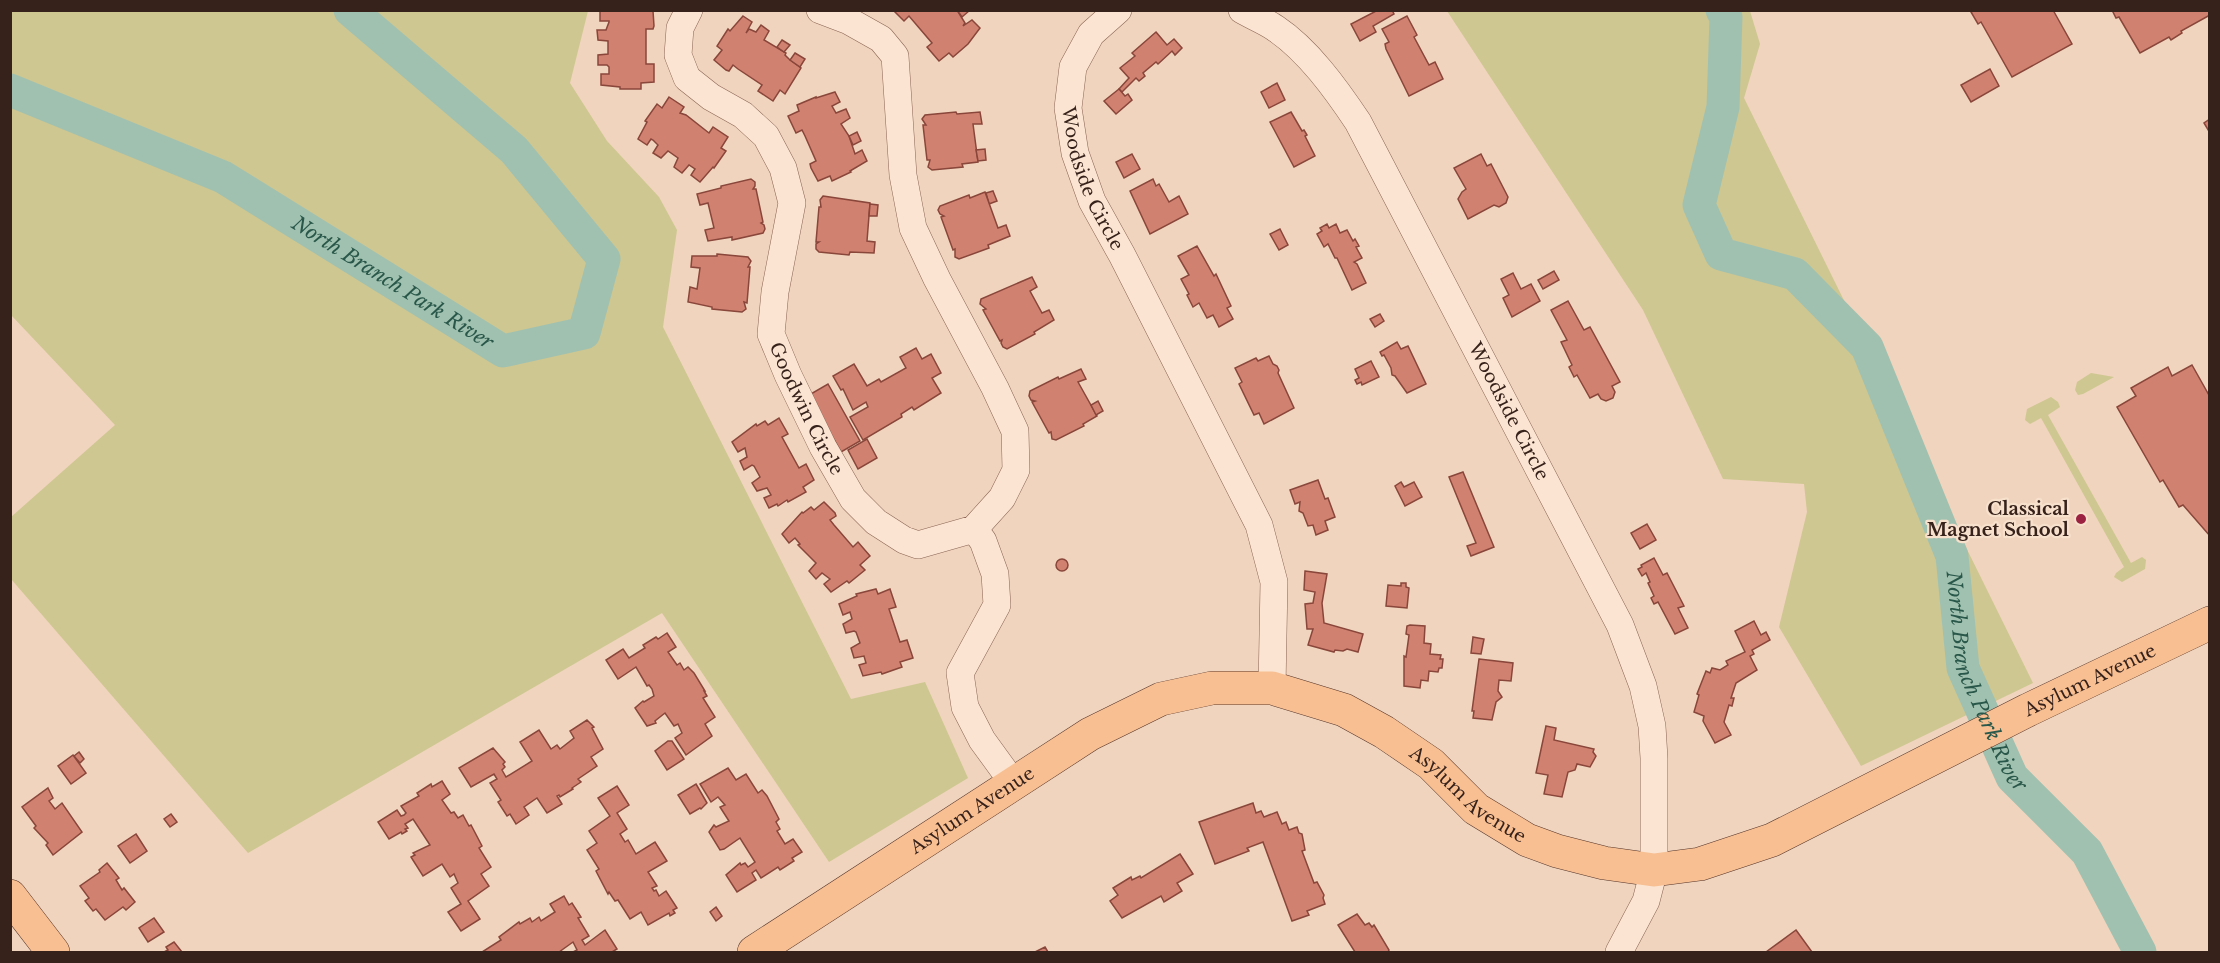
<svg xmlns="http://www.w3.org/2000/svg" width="2220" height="963" viewBox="0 0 2220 963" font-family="'Libre Baskerville',serif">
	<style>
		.green { fill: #cec791 }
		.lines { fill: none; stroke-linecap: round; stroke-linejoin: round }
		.river { stroke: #a1c1b0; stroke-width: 33 }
		.building { fill: #d18170; stroke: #89463a; stroke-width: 1.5 }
		.minor-casing { stroke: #896455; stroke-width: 28 }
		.major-casing { stroke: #56342a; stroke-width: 34 }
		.minor { stroke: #fbe4d1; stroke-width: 27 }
		.major { stroke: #f7bf92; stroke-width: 33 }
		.poi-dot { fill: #9b2240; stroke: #f7e1cd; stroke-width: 2 }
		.labels { text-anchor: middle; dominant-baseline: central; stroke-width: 4.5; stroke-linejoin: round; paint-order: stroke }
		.street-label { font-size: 18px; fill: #37221b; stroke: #f7e1cd }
		.poi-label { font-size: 18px; font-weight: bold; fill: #37221b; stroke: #f7e1cd; text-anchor: end }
		.water-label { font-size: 20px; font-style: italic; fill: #29584a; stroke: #f7e1cd }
	</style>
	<rect width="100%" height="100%" fill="#f0d4bd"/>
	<g class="green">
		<path d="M11,10l577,1 -18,72 37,58 52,56 18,33 -14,97 188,372 74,-17 43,96 -139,84 -167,-249 -414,240 -237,-274v-62l104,-92 -104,-110z"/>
		<path d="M1447,11h303l10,33 -16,54 289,585 -172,83 -82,-139 28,-115 -3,-28 -81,-5 -80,-169z"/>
		<path d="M2091,373l23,4 -31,17 -5,1 -3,-5 2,-8z"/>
		<path d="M2051,397l7,5 2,5 -12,8 83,148 11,-6 4,3 -1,9 -23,13 -8,-5 2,-4 8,-6 -83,-149 -11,6 -5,-4 2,-11z"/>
	</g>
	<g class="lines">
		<g class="river">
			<path id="s1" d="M1722,10l4,7 -3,90 -24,98 22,49 74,20 72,73 85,209 11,112 49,109 75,75 53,100"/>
			<path id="s2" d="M10,90l213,87 280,174 81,-18 20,-74 -90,-109 -164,-140"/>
		</g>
	</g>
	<g class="building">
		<path d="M600,10l53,1 1,15 -1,3h-7v35h8v18l-13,1v6h-21v-2l-19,-2v-11h8v-7l-2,-2h-9v-10l10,-1v-13l-10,-1 -1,-10h9l3,-8v-1h-9z"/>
		<path d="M893,10h64l8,13 -2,3 9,-6 8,8 -12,16 -15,13 -4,-4 -10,8 -12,-14 5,-4 -23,-27 -5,5z"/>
		<path d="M957,10h12v1l-7,6z"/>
		<path d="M1378,10h14l2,4 -21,12 3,6 -16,9 -9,-17z"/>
		<path d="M2053,10l19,34 -60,33 -31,-55 -3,2 -7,-12 4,-2z"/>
		<path d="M2112,10h98v5l-29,16 1,2 -11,7 -2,-3 -29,16 -21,-36 -3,1z"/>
		<path d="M743,16l9,6 -6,11 3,-4 7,3 5,-7 8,6 -5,9 22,13 -1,2 4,4 12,9 -16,26 -5,-4 -7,11 -15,-10 4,-6 -24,-16 -5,-4 -4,6 -3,-1 -12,-10 8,-10 -5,-4 11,-17 2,2z"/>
		<path d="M1407,16l10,19 -3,2 15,28 6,-3 8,17 -34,17 -23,-47 -1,-5 4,-2 -7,-13z"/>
		<path d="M1156,32l11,13 7,-6 8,9 -7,7 -3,-4 -14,13 -2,-2 -13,11 2,3 -6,5 -3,-3 -14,14 -3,-3 10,-11 -9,-10 15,-12 -3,-3z"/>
		<path d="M782,40l8,5 -6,7 -7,-5z"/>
		<path d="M795,53l10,6 -5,8 -10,-7z"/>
		<path d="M1990,69l9,17 -28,16 -10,-17z"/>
		<path d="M1277,83l8,17 -16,8 -8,-16z"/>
		<path d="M1119,89l6,7 3,-2 4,6 -16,14 -12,-13z"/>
		<path d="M835,92l5,10 -8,4 4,7 10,-4 4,9 -9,6 8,12 6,18 7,-4 5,11 -17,10 1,1 -19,9 -2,-5 -12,5 -7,-13 -1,-4 6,-3 -11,-25 -3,-6 -6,3 -8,-17 11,-5 -2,-6 19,-8v1z"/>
		<path d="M669,97l15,10 -4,6 6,2 23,18 4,-6 15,10 -7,11 5,3 -12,17 -1,-1 -13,15 -9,-7 4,-6 -6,-4 -7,8 -8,-6 4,-9 -10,-7 -7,7 -8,-5 5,-8 -5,-5 -2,-1 -4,6 -9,-6 9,-17 -2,-1 12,-17 5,4z"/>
		<path d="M956,112l1,2 23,-2 2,12h-9l5,38 -16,2 1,3 -31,3 -4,-3 2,-7h-3l-4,-35h3l-4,-6 3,-4z"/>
		<path d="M1291,112l11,19 2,-1 3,5 -2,1 10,20 -21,11 -24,-45z"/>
		<path d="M2210,119v14l-6,-10z"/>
		<path d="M857,132l4,9 -8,4 -4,-9z"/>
		<path d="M985,149l1,11 -8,1 -2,-11z"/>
		<path d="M1132,154l8,15 -16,9 -8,-16z"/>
		<path d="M1481,154l6,12 4,-2 17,33 -2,6 -7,4 -5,-2 -26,14 -10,-20 4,-7 4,-3 -12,-21z"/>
		<path d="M751,179l4,3v4l-2,3h3l7,33 -2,1 3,2 1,4 -2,4 -31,7v-3l-24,4 -3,-11 9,-2 -6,-25 -8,2 -3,-11 24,-6v-2z"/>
		<path d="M1153,179l3,7 3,-2 10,18 10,-6 9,18 -38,20 -20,-43z"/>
		<path d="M993,191l4,10 -8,3 -3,-11z"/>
		<path d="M985,192l13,36 8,-3 4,11 -22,9 1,3 -30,11 -4,-2v-8l-2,1 -12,-33 3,-1 -4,-2 -2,-4 2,-4 29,-11 1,3z"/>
		<path d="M823,196l47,7 -3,38 8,1 -1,11 -24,-1 -1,3 -30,-3 -3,-3v-5l3,-2h-3l3,-35h2l-1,-7z"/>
		<path d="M870,204l8,1 -1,11h-8z"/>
		<path d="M1327,224l2,4 7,-4 4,9 7,-3 6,11 2,-2 4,7 -3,1 6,11 -8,4 3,2 9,19 -14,7 -15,-32h-2l-7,-14 -4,3 -7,-13 5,-3 -2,-3z"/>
		<path d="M1280,229l8,16 -9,5 -9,-16z"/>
		<path d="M1197,246l17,30 2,-2 15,32 -4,2 6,11 -14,8 -6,-12 -6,3 -8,-15 -6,4 -6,-12 2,-1 -8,-15 8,-4 -11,-19z"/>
		<path d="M717,254l31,3 3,4 -3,6h2l-3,36 -3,-1 2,7 -4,3 -30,-3v-2l-24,-5 2,-15 7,2 3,-21 -9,-1 1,-11h25z"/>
		<path d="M1554,271l5,9 -16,9 -5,-9z"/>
		<path d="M1513,273l8,16 10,-5 9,17 -28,16 -9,-19 6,-3 -8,-16z"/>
		<path d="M1032,277l5,10 -7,4 12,22 7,-3 5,10 -20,12 1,2 -28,15 -4,-2 -2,-4 1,-3 -2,1 -17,-31 3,-1 -6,-5 1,-5z"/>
		<path d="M1568,301l16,29 6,-3 30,55 -8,4 3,6 -2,6 -7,3 -5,-2 -3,-5 -8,4 -13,-23 -3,2 -5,-10 3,-2 -11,-23 6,-2 -16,-30z"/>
		<path d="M1380,314l4,7 -9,6 -5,-8z"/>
		<path d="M1397,342l4,7 7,-3 18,38 -19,9 -12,-17 -3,-1 -1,-7 -7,-13 -2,1 -2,-4z"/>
		<path d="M916,348l6,11 9,-5 10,19 -9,5 9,15 -27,17 -2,-3 -11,7 1,3 -39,23 -13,-23 18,-10 -2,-5 -13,8 -10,-21 -2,1 -8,-14 21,-12 13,22 12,-7 2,3 25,-14 -6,-11z"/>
		<path d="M1269,356l4,8 4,2 2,4 -1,3 16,35 -30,16 -5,-11 -5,2 -15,-31 3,-2 -7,-14 21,-10 2,3z"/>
		<path d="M1371,361l8,16 -17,8 -1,-3 -4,2 -2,-4 4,-2 -4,-9z"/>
		<path d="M2192,365l18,32v139l-27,-31 -4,2 -16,-27 -3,2 -43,-75 19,-11 -5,-8 37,-21 4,9z"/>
		<path d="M1081,369l5,10 -8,3 19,34 -14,8 1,2 -28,14 -4,-1 -1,-7 -2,1 -17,-31 3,-1 -4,-1 -2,-4 1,-5 28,-14 1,2z"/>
		<path d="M828,384l32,57 -19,11 -32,-57z"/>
		<path d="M1098,401l5,10 -7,4 -5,-10z"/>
		<path d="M779,418l9,16 -6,3 17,31 7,-4 8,16 -11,7 3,5 -18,10 -1,-2 -9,6 -1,-2 -8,4 -5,-10 7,-3 -4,-7 -10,3 -5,-8 8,-6 -6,-11 -2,-1 -8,5 -4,-9 7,-4 -2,-9 -7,4 -6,-10 24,-18 1,2 8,-5 3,4z"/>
		<path d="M867,439l10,19 -19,11 -10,-19z"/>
		<path d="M1463,472l31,75 -23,9 -4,-10 9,-3 -27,-66z"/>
		<path d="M1318,480l7,19 3,-1 7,19 -10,4 3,9 -12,5 -3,-10 -5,1 -5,-13 -4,-2 1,-9 -5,2 -5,-14z"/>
		<path d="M1401,482l3,5 10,-5 8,15 -17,9 -10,-20z"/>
		<path d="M824,502l11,11 1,3 -6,4 4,5 19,22 5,-5 12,14 -10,9 5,5 -16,13 -2,-2 -16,11 -7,-8 6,-5 -8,-6 -6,6 -7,-8 7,-8 -18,-18 2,-1 -5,-6 -6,5 -7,-9 20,-22 1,1 8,-6 3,3z"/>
		<path d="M1647,524l9,16 -16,9 -9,-16z"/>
		<path d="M1654,558l9,17 4,-2 17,33 -6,2 10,20 -13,6 -17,-32 -4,2 -3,-6 3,-2 -6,-13 2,-1 -4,-9 -4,3 -4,-7 4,-2 -1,-2z"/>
		<circle cx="1062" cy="565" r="6"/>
		<path d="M1305,571l22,3 -5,29 2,20 39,11 -5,18 -11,-3 -4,2 -8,-1 -1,2 -26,-7 5,-16h-6l-2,-25 8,-1 2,-11 -11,-2z"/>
		<path d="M1401,583h5v4l3,1 -2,20 -21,-2 2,-21 13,1z"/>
		<path d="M876,589l2,5 12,-5 6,18 -7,2 11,33 7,-2 6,18 -13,4 2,5 -20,7 -1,-2 -18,4 -4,-11 7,-2 -2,-7 -10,2 -3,-10 9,-5 -4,-11 -2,-1 -8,2 -3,-9 9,-5 -2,-7 -7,3 -4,-11 18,-8 -1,-2z"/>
		<path d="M1754,621l7,14 5,-3 4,8 -18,10 2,4 -4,2 7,14 -21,13 -5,15h3l-2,8 -3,-1 -5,17 7,13 -16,8 -12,-22 1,-5 -10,-4 5,-17 -2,-1 9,-23 4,2 2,-5 8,2 8,-5 -2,-4 19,-9 -10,-21z"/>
		<path d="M1410,625l15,1 -1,17 7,1 -1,10 11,1 -1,4h3l-1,9h-3l-1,4 -9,-1 -1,10 -7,-1 -1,8 -16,-2v-30l2,1 3,-22 -3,-1 1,-8z"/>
		<path d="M667,633l9,14 -8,5 9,13 3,-2 4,7 4,-3 6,6 11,18h-1l3,5 -4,2 12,19 -10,7 7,12 -26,19 -11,-17 7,-5 -4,-9 -4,2 -9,-13 -10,8 1,2 -9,3 -12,-18 8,-7 1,1 10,-6 -2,-7 -3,-4 -2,1 -11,-19 -18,12 -12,-19 17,-11 6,9 16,-10 -2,-3 13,-8 2,2z"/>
		<path d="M1473,637l11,2 -3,15 -10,-1z"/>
		<path d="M1479,659l34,4 -2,18 -12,-1 -1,11 4,6 -6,5 -4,18 -19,-2 1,-7h-2z"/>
		<path d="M587,720l7,7 -2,1 11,21 -12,8 6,9 -19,13 3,3 -9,6 1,1 -13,8 -1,-2 -2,1 5,8 -15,9 -10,-15 -13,9 5,8 -13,9 -6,-10 -3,2 -9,-14 3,-2 -11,-17 7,-4 -3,-5 -23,13 -12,-19 34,-20 12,14 -2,2 2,3 -3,3 4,7 26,-16 -12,-19 19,-12 12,19 6,-4 3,4 14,-11 -4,-7z"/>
		<path d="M1546,726l10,2 -2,12 40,9 -1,3 3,4 -6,11 -13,-3 -2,6 -7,2 -6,25 -18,-3 4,-19 -12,-2z"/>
		<path d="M668,741h4l12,18 -17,11 -12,-19z"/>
		<path d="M79,752l5,7 -4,4 -6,-7z"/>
		<path d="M73,755l13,18 -15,11 -13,-18z"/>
		<path d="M728,768l8,12 10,-6 12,19 4,-3 5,6 12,23 -3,3 4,7 -3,2 8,13 8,-5 9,13 -10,6 2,3 -14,9 -2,-3 -17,11 -5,-8 -4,3 4,7 -19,12 -11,-17 14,-12 1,2 4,-2 3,4 7,-5 -15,-24 -16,11 -4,1 -11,-18 5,-7 2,2 13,-6 -9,-14 5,-2 -7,-8 -7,5 -11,-18z"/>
		<path d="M442,781l8,13 -8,6 9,13 3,-1 4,6 5,-3 6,11 2,-1 11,21 -3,2 12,19 -10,7 8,12 -21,15 12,18 -19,12 -13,-19 13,-8 -10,-16 7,-5 -4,-9 -4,3 -8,-13 -19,12 -12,-19 4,-2 -2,-2 17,-8 -17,-26 -8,5 3,4 -3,1 2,2 -5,3 -1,-2 -12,7 -11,-17 19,-12 4,6 3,-1 2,-2 -5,-7 18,-10 -2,-3 14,-9 1,3z"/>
		<path d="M696,784l11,19 -6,6 -1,-1 -10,6 -12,-19z"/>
		<path d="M617,786l12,19 -12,8 10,16 -7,5 5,8 3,-2 8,14 19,-12 12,19 -19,11 9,14 -5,2 2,3 2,-1 3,6 7,-5 11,17 -4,2 2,3 -5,3 -1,-3 -21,12 -7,-13 -11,7 -12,-19 -3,1 -6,-9 -1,2 -12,-23 3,-2 -12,-19 10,-7 -8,-12 21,-15 -12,-18z"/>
		<path d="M48,788l5,10 -4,3 6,8 7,-6 20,29 -29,23 -7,-10 2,-2 -14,-15 2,-2 -14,-19z"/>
		<path d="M1253,803l3,10 5,-2 3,6 13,-5 5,12 4,-2 3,8 8,-3 2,6 3,1 3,16 -3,1 12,32 3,-1 7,13 -1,3 2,6 -18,7 2,4 -17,6 -29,-79 -16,6 2,3 -34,13 -16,-42z"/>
		<path d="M171,814l6,8 -7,5 -6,-8z"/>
		<path d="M136,834l11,17 -17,12 -12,-17z"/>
		<path d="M1180,854l13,20 -16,9 5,8 -18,11 -3,-6 -39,22 -12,-17 8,-6 -5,-7 18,-11 1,3 8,-4 1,2z"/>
		<path d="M107,863l12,15 -3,2 6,10 2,-2 11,14 -9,8 -3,-3 -18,13 -9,-11 -3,2 -8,-10 4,-3 -9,-12 20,-14 -1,-2z"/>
		<path d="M564,896l5,9 3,-2 9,14 -3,1 11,18 -7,4 3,5 20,-15 12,19 -5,3h-39l4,-2 -4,-8 -14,10h-77l19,-12 -2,-3 20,-15 1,2 10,-6 2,4 7,-5 2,4 14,-9 -5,-8z"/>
		<path d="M716,907l6,9 -6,5 -6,-9z"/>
		<path d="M1357,914l8,11 4,-2 3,4 2,-2 15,25 -1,2h-33l-17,-27z"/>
		<path d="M154,918l10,14 -16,10 -9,-14z"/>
		<path d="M1796,930l16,22h-46z"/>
		<path d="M174,942l8,10h-18l4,-2 -2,-3z"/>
		<path d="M1045,947l3,5h-13z"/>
	</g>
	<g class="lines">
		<defs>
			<g id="minor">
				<path id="s3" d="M689,10l-9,18 -2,27 9,23 24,19 32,18 23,21 17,32 9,35 -17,89 -4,42 17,41 35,72 30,52 23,23 28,18 14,5 56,-16 28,-31 14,-28 -1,-39 -20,-43 -58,-109 -24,-51 -10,-53 -8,-119 -14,-17 -32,-18 -29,-11"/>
				<path id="s4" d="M1118,10l-27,24 -18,33 -5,41 7,45 17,48 30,54 137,270 15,57 -2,106"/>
				<path id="s5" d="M1242,10c10,6 23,11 33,18 33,22 61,61 83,94l262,503 23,61 9,40 2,32v112l-8,31 -27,51"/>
				<path d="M974,529l9,12 12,33 2,31 -37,68 5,34 17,33 32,44"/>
			</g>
			<g id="major">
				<path d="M10,896l43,56"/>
				<path id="s6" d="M754,952l336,-218 71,-35 51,-11h60l72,22 40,22 47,32 45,45 51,31 30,11 47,12 50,7 46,-6 72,-24 256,-130 182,-87"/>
			</g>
		</defs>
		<use href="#minor" class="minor-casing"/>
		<use href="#major" class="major-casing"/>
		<use href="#minor" class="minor"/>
		<use href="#major" class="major"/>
	</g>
	<circle class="poi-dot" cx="2081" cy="519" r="6"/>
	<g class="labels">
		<g class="street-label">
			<text stroke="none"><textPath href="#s4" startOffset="190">Woodside Circle</textPath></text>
			<text stroke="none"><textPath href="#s3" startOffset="458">Goodwin Circle</textPath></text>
			<text stroke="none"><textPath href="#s5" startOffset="490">Woodside Circle</textPath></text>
			<text stroke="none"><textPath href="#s6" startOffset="1502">Asylum Avenue</textPath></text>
			<text stroke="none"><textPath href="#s6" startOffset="818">Asylum Avenue</textPath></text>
			<text stroke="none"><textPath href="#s6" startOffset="260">Asylum Avenue</textPath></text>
		</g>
		<g class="poi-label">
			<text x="2069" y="509">Classical<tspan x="2069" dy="21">Magnet School</tspan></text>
		</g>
		<g class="water-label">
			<text stroke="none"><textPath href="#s2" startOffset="430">North Branch Park River</textPath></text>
			<text stroke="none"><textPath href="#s1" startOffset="789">North Branch Park River</textPath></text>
		</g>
	</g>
	<rect width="2220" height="963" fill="none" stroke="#37221b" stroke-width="24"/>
</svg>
